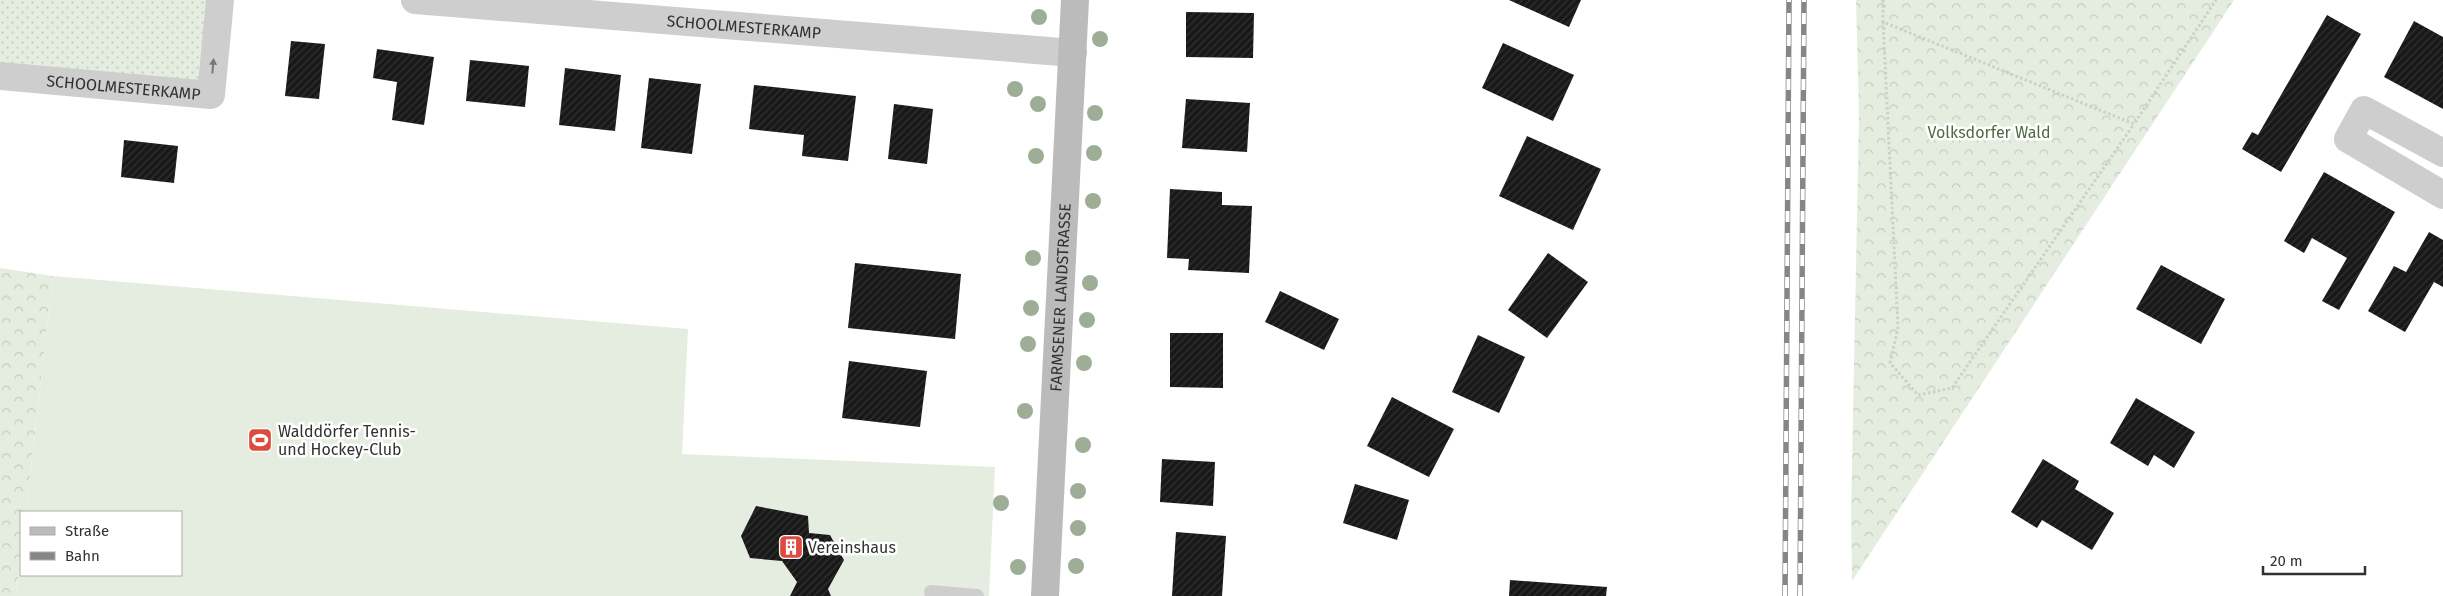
<svg xmlns="http://www.w3.org/2000/svg" width="2443" height="596" viewBox="0 0 2443 596" font-family="'Fira Sans',sans-serif">
	<style>
		.grass { fill: url(#grass-dots) }
		.forest { fill: url(#forest-crowns) }
		.garden { fill: #e5ede0 }
		.building { fill: url(#building-hatch) }
		.lines { fill: none; stroke-linecap: round; stroke-linejoin: round }
		.path { stroke: #cecece; stroke-width: 3; stroke-dasharray: 2.5 2.5; stroke-linecap: butt }
		.lane { stroke: #cecece; stroke-width: 14 }
		.street { stroke: #cecece; stroke-width: 28 }
		.secondary { stroke: #bbb; stroke-width: 28 }
		.rail-casing { stroke: #868686; stroke-width: 5.5 }
		.rail { stroke: #fff; stroke-width: 4; stroke-dasharray: 11; stroke-linecap: butt }
		.tree { fill: #9eae96 }
		.oneway { fill: #787878 }
		.labels { text-anchor: middle; dominant-baseline: central; stroke-width: 5; stroke-linejoin: round; paint-order: stroke }
		.street-label { font-size: 16px; fill: #313131; stroke: #fff }
		.park-label { font-size: 16px; fill: #4e6b40; stroke: #fff }
		.poi-label { font-size: 16px; fill: #313131; stroke: #fff; text-anchor: start }
	</style>
	<defs>
		<pattern id="grass-dots" width="8" height="8" patternUnits="userSpaceOnUse" patternTransform="scale(1.25)"><rect width="8" height="8" fill="#e5ede0"/><path d="M2 2h.1M6 6h.1" fill="none" stroke="#c5ccc1" stroke-width="1.8" stroke-linecap="round"/></pattern>
		<pattern id="forest-crowns" width="20" height="18" patternUnits="userSpaceOnUse" patternTransform="scale(1.25)"><rect width="20" height="18" fill="#e5ede0"/><path d="M2 6a3 3 0 1 1 6 0M12 15a3 3 0 1 1 6 0" fill="none" stroke="#c5ccc1"/></pattern>
		<pattern id="building-hatch" width="6" height="6" patternUnits="userSpaceOnUse" patternTransform="scale(1.25)"><rect width="6" height="6" fill="#181818"/><path d="M-1 1l2-2M0 6l6-6M5 7l2-2" fill="none" stroke="#313131"/></pattern>
	</defs>
	<rect width="100%" height="100%" fill="#fff"/>
	<path class="grass" d="M0,0h212l-8,87 -204,-18z"/>
	<g class="forest">
		<path d="M1856,0h378l-382,581 -1,-66 8,-398z"/>
		<path d="M0,268l53,8 -27,236h-5v37l-5,47h-16z"/>
	</g>
	<path class="garden" d="M53,276l635,53 -6,125 313,13 -6,129h-973l5,-47v26h160v-63h-155z"/>
	<g class="building">
		<path d="M1509,0h72l-12,27z"/>
		<path d="M1186,12l68,1 -1,45 -67,-1z"/>
		<path d="M2327,15l34,19 -80,138 -39,-23 10,-17 6,3z"/>
		<path d="M2414,21l29,16v72l-59,-32z"/>
		<path d="M291,41l34,3 -6,55 -34,-3z"/>
		<path d="M1503,43l71,32 -21,46 -71,-33z"/>
		<path d="M377,49l57,8 -10,68 -32,-5 5,-38 -24,-4z"/>
		<path d="M470,60l59,6 -4,41 -59,-6z"/>
		<path d="M565,68l56,7 -6,56 -56,-6z"/>
		<path d="M649,78l52,6 -9,70 -51,-6z"/>
		<path d="M754,85l102,11 -8,65 -46,-5 2,-21 -55,-6z"/>
		<path d="M1186,99l64,4 -3,49 -65,-4z"/>
		<path d="M894,104l39,5 -6,55 -39,-5z"/>
		<path d="M1527,136l74,33 -28,61 -74,-34z"/>
		<path d="M124,140l54,6 -4,37 -53,-6z"/>
		<path d="M2324,172l71,40 -56,98 -17,-9 25,-43 -35,-20 -8,15 -20,-12z"/>
		<path d="M1170,189l52,3v13l30,1 -3,67 -61,-3 1,-11 -22,-1z"/>
		<path d="M2429,232l14,8v47l-9,-5 -29,50 -37,-21 26,-45 12,6z"/>
		<path d="M1548,253l40,29 -41,56 -39,-28z"/>
		<path d="M855,263l106,11 -6,65 -107,-11z"/>
		<path d="M2161,265l64,34 -24,45 -65,-35z"/>
		<path d="M1280,291l59,28 -15,31 -59,-28z"/>
		<path d="M1170,333h53v55l-53,-1z"/>
		<path d="M1478,335l47,22 -26,56 -47,-21z"/>
		<path d="M849,361l78,10 -7,56 -78,-9z"/>
		<path d="M1392,397l62,32 -25,48 -62,-31z"/>
		<path d="M2136,398l59,34 -21,36 -20,-13 -6,11 -38,-23z"/>
		<path d="M1162,459l53,3 -2,44 -53,-4z"/>
		<path d="M2043,459l36,22 -4,8 39,24 -22,37 -50,-30 -5,8 -26,-16z"/>
		<path d="M1355,484l54,16 -12,40 -54,-17z"/>
		<path d="M756,506l52,10 1,17 21,2 14,25 -16,29 3,7h-41l7,-14 -15,-21 -32,-3 -9,-22z"/>
		<path d="M1176,532l50,4 -4,60h-50z"/>
		<path d="M1510,580l97,7 -1,9h-97z"/>
	</g>
	<g class="lines">
		<g class="path">
			<path d="M1883,0v22l251,102 82,-124"/>
			<path d="M1883,22l15,306 -8,35 28,32 34,-7 182,-264"/>
		</g>
		<path class="lane" d="M931,592l46,4"/>
		<g class="street">
			<path id="s1" d="M415,0l658,53"/>
			<path id="s2" d="M0,76l211,19 9,-95"/>
			<path d="M2443,153l-79,-43 -16,29 95,56"/>
		</g>
		<path class="secondary" id="s3" d="M1045,596l30,-596"/>
		<defs>
			<g id="rail">
				<path d="M1785,596l4,-596"/>
				<path d="M1800,596l4,-596"/>
			</g>
		</defs>
		<use href="#rail" class="rail-casing"/>
		<use href="#rail" class="rail"/>
	</g>
	<g class="tree">
		<circle cx="1039" cy="17" r="8"/>
		<circle cx="1100" cy="39" r="8"/>
		<circle cx="1015" cy="89" r="8"/>
		<circle cx="1038" cy="104" r="8"/>
		<circle cx="1095" cy="113" r="8"/>
		<circle cx="1094" cy="153" r="8"/>
		<circle cx="1036" cy="156" r="8"/>
		<circle cx="1093" cy="201" r="8"/>
		<circle cx="1033" cy="258" r="8"/>
		<circle cx="1090" cy="283" r="8"/>
		<circle cx="1031" cy="308" r="8"/>
		<circle cx="1087" cy="320" r="8"/>
		<circle cx="1028" cy="344" r="8"/>
		<circle cx="1084" cy="363" r="8"/>
		<circle cx="1025" cy="411" r="8"/>
		<circle cx="1083" cy="445" r="8"/>
		<circle cx="1078" cy="491" r="8"/>
		<circle cx="1001" cy="503" r="8"/>
		<circle cx="1078" cy="528" r="8"/>
		<circle cx="1076" cy="566" r="8"/>
		<circle cx="1018" cy="567" r="8"/>
	</g>
	<defs><path id="oneway-solid" d="M-6-.8H1V-3.2L6.5 0L1 3.2V.8H-6Z" transform="scale(1.25)"/></defs>
	<use class="oneway" href="#oneway-solid" transform="translate(213 66) rotate(-85)"/>
	<defs>
		<symbol id="stadium-square" viewBox="-11 -11 22 22"><rect x="-9" y="-9" width="18" height="18" rx="4" fill="#dc4b3f" stroke="#fff"/><path d="M0-5a6.5 5 0 1 0 0 10a6.5 5 0 1 0 0-10ZM-3.5-1.8h7v3.6h-7Z" fill="#fff"/></symbol>
		<symbol id="building-square" viewBox="-11 -11 22 22"><rect x="-9" y="-9" width="18" height="18" rx="4" fill="#dc4b3f" stroke="#fff"/><path d="M-4-6H4V6H1V3H-1V6H-4ZM-2.5-4.3h1.7v1.8h-1.7ZM.8-4.3h1.7v1.8H.8ZM-2.5-1h1.7V.8h-1.7ZM.8-1h1.7V.8H.8Z" fill="#fff"/></symbol>
	</defs>
	<g fill-rule="evenodd">
		<use href="#stadium-square" x="246" y="426" width="28" height="28"/>
		<use href="#building-square" x="777" y="533" width="28" height="28"/>
	</g>
	<g class="labels">
		<g class="street-label">
			<text stroke="none"><textPath href="#s1" startOffset="330">SCHOOLMESTERKAMP</textPath></text>
			<text stroke="none"><textPath href="#s2" startOffset="124">SCHOOLMESTERKAMP</textPath></text>
			<text stroke="none"><textPath href="#s3" startOffset="299">FARMSENER LANDSTRASSE</textPath></text>
		</g>
		<g class="park-label">
			<text x="1989" y="132">Volksdorfer Wald</text>
		</g>
		<g class="poi-label">
			<text x="278" y="431">Walddörfer Tennis-<tspan x="278" dy="18">und Hockey-Club</tspan></text>
			<text x="808" y="547">Vereinshaus</text>
		</g>
	</g>
	<rect x="20" y="511" width="162" height="65" fill="#ffffff" stroke="#adadad"/>
	<rect x="30" y="527" width="25" height="8" fill="#bbbbbb" stroke="#adadad"/>
	<text x="65" y="536" font-size="15" fill="#313131">Straße</text>
	<rect x="30" y="552" width="25" height="8" fill="#868686" stroke="#adadad"/>
	<text x="65" y="561" font-size="15" fill="#313131">Bahn</text>
	<path d="M2263 566v8h102v-8" fill="none" stroke="#313131" stroke-width="2.5"/>
	<text x="2270" y="566" font-size="15" fill="#313131" stroke="#ffffff" stroke-width="4" paint-order="stroke">20 m</text>
</svg>
